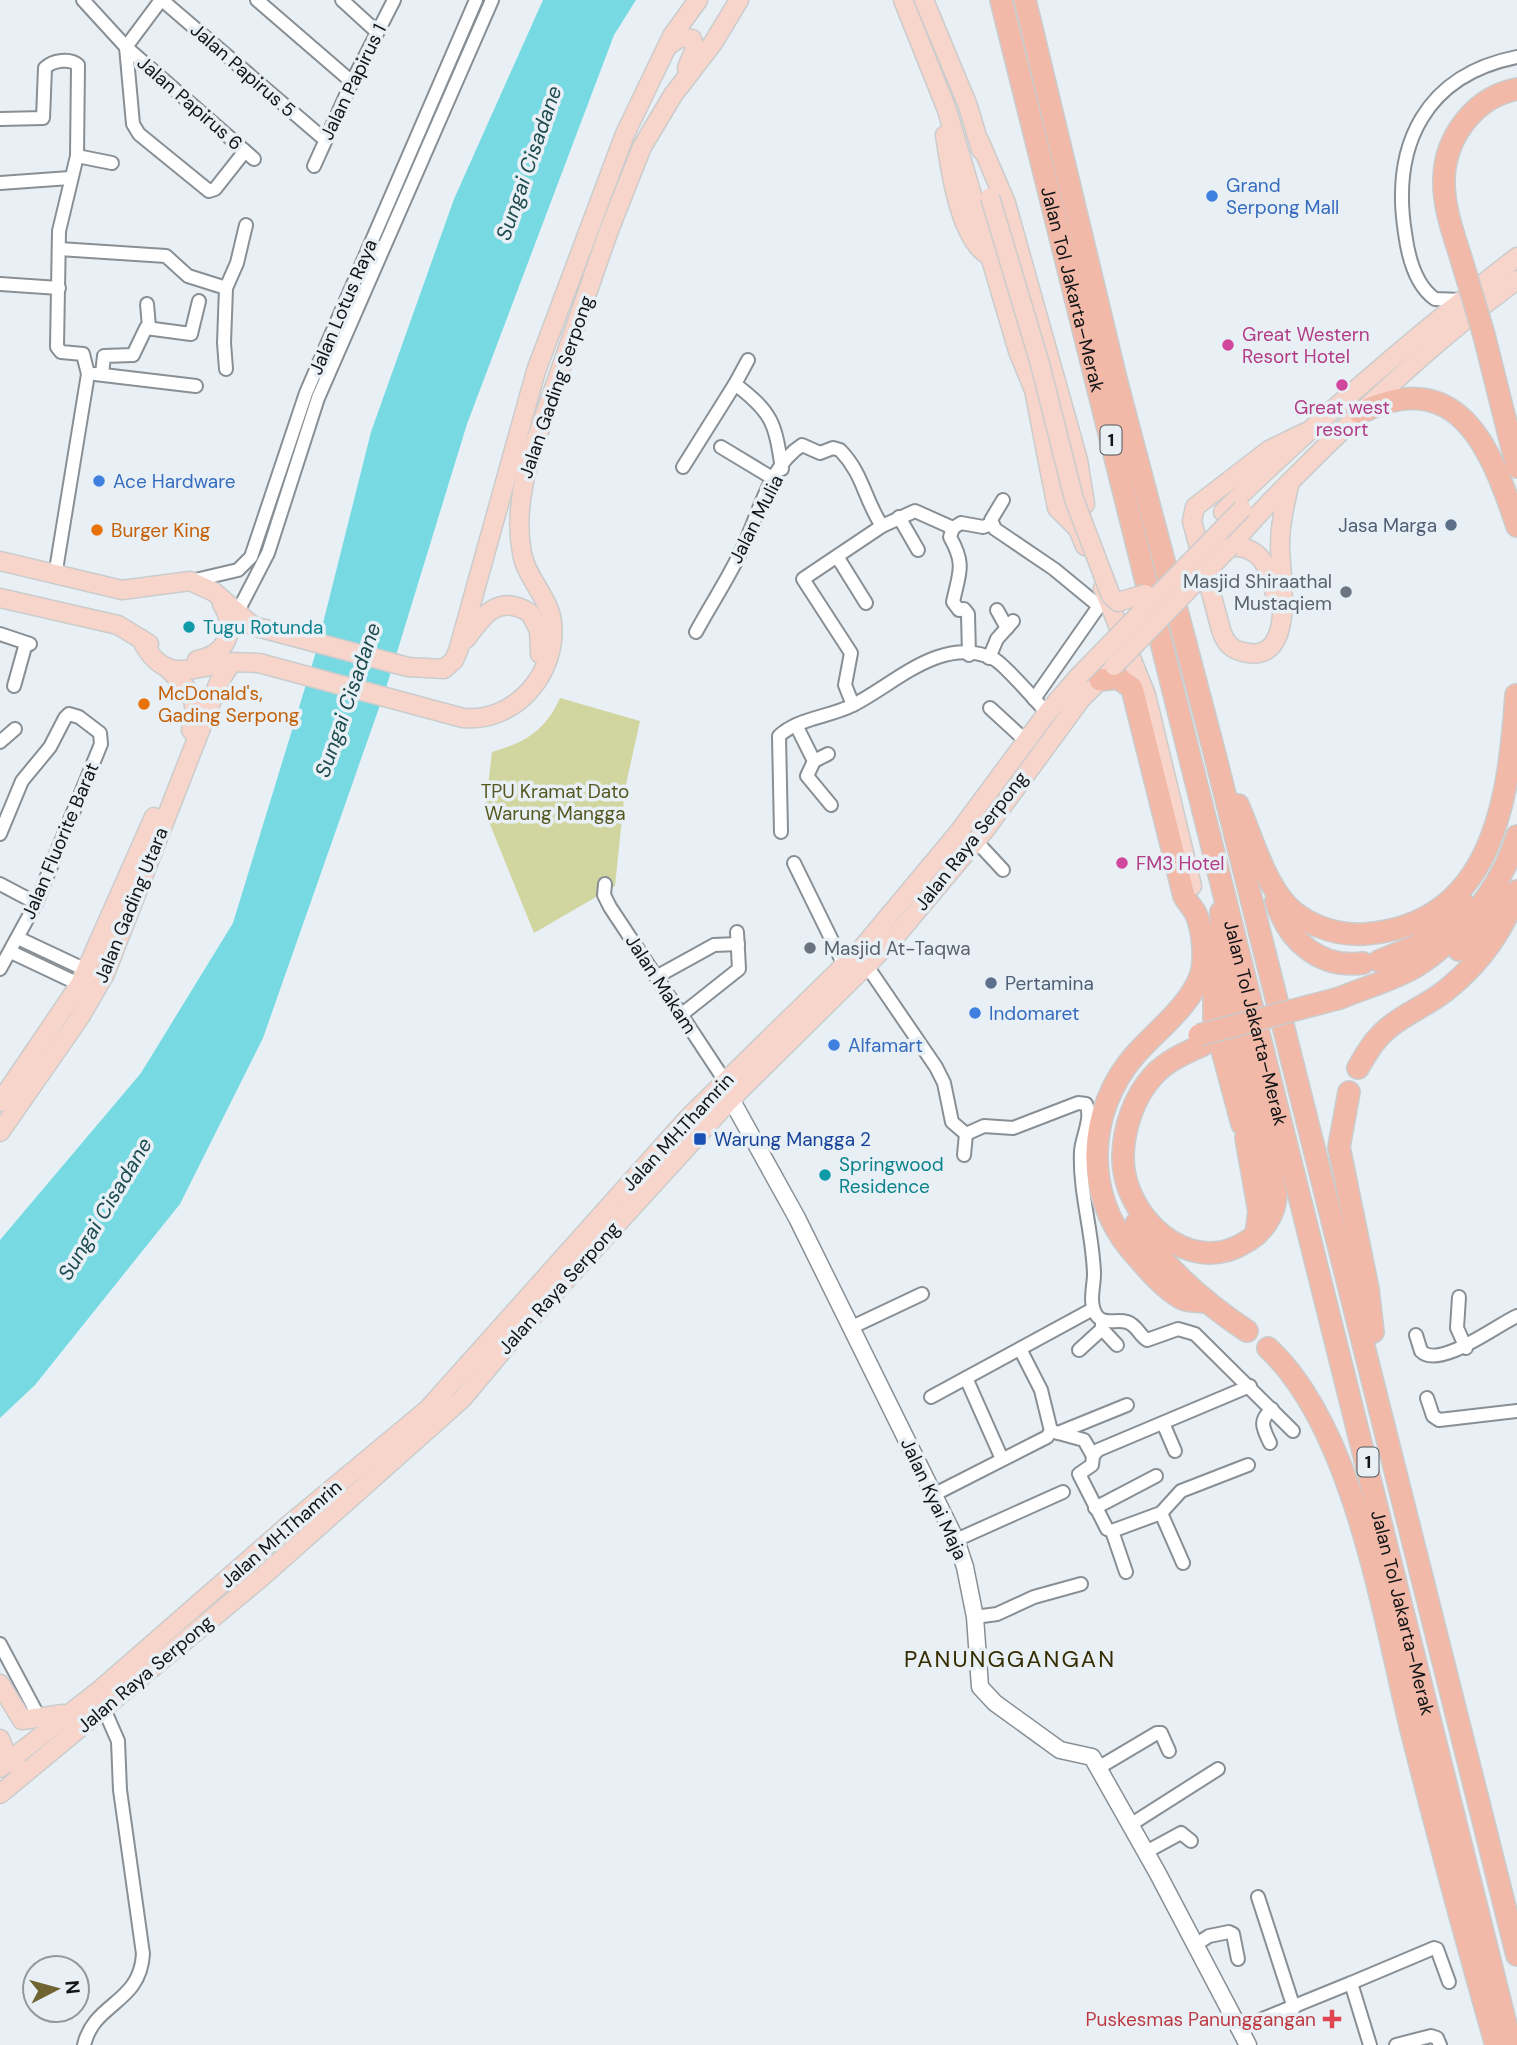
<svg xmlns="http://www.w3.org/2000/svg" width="1517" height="2045" viewBox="0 0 1517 2045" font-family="'DM Sans',sans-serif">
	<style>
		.green { fill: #d1d59f }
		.water { fill: #77dae3 }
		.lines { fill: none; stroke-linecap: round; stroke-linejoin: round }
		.street-casing { stroke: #888f95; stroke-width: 16 }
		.secondary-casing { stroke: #888f95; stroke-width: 19 }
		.primary-casing { stroke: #cbcccc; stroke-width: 21 }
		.highway-casing { stroke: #cbcccc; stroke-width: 24 }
		.street { stroke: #fff; stroke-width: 12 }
		.secondary { stroke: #fff; stroke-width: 16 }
		.primary { stroke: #f7d5cb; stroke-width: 18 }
		.highway { stroke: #f2b9a9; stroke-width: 21 }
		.primary-bridge-casing { stroke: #cbcccc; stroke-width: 21; stroke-linecap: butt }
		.highway-bridge-casing { stroke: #cbcccc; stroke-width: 24; stroke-linecap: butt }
		.primary-bridge { stroke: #f7d5cb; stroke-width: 18 }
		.highway-bridge { stroke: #f2b9a9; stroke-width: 21 }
		.shop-dot { fill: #3f7fe0; stroke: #e8f0f6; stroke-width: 2.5 }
		.hotel-dot { fill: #d1479c; stroke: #e8f0f6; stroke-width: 2.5 }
		.service-dot { fill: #5c6f8a; stroke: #e8f0f6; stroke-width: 2.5 }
		.food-dot { fill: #e8710a; stroke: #e8f0f6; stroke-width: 2.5 }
		.worship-dot { fill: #6b7280; stroke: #e8f0f6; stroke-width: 2.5 }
		.culture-dot { fill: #0f9aa8; stroke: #e8f0f6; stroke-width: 2.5 }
		.transit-dot { fill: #1a4fb4; stroke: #e8f0f6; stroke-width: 2.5 }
		.health-dot { fill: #e0444e; stroke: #e8f0f6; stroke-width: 2.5 }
		.labels { text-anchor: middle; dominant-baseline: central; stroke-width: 7; stroke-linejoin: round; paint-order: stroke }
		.shield { fill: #e8f0f6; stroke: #53575a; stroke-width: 2 }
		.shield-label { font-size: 18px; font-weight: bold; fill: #131517 }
		.street-label { font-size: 19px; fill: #131517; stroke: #e8f0f6 }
		.shop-label { font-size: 19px; fill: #366cbe; stroke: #e8f0f6; text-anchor: start }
		.hotel-label { font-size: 19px; fill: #b23c85; stroke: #e8f0f6; text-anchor: start }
		.service-label { font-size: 19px; fill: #4e5e75; stroke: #e8f0f6; text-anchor: end }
		.food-label { font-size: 19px; fill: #c56008; stroke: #e8f0f6; text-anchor: start }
		.worship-label { font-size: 19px; fill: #5b616d; stroke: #e8f0f6; text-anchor: end }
		.culture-label { font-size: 19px; fill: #0d838f; stroke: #e8f0f6; text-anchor: start }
		.park-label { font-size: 19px; fill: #565822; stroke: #e8f0f6 }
		.transit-label { font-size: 19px; fill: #164399; stroke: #e8f0f6; text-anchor: start }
		.health-label { font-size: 19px; fill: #be3a42; stroke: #e8f0f6; text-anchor: end }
		.water-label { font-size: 21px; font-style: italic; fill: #1e4b4f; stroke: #e8f0f6 }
		.quarter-label { font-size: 23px; letter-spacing: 2px; fill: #352d01; stroke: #e8f0f6 }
	</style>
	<rect width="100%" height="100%" fill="#e8f0f6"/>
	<path class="green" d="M560,698l80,23 -15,68 -10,97 -81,47 -49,-121 7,-60c34,-10 53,-21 68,-54z"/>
	<path class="water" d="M543,0h93l-22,35 -147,389 -81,264 -123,350 -83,166 -145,181 -35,33v-178l141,-167 92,-150 82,-268 56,-223 83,-233z"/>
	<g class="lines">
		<defs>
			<g id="street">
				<path d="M83,0l43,47 128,112"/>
				<path d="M162,0l162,139"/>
				<path d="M257,0l95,82"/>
				<path d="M342,0l35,32"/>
				<path d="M126,47l7,77 6,10 70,57 6,-2 30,-38"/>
				<path d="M126,47l35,-47"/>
				<path d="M0,119l43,-1 2,-50c8,-8 25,-10 33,-3l-1,91 -18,75 -2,116 4,5 22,2 5,20 -33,202"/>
				<path d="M77,156l35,7"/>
				<path d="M314,166l38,-84 42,-82"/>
				<path d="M0,183l70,-5"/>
				<path d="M59,249l107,7 22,20 38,12 -2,55 2,26"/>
				<path d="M0,284l59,4"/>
				<path d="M226,288l11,-25 9,-38"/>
				<path d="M1462,300l-27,-1c-20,-14 -27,-43 -30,-66 -14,-89 21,-158 112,-176"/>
				<path d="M147,304l2,23"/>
				<path d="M748,360l-13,24c38,29 40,39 47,85"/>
				<path d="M95,374l101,12"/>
				<path d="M102,374l2,-18 29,-1 13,-27 45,6 8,-33"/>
				<path d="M721,447l53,32"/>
				<path d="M683,467l52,-83"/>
				<path d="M1003,500l-12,20 4,9 59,40 45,37 -65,93"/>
				<path d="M899,517l19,33"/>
				<path d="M953,528l-3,9c16,28 9,36 3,65l6,8 5,-1 4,5 1,41"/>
				<path d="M953,528l8,-5 22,4 9,-3"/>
				<path d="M838,558l28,45"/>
				<path d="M191,581l47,-11 13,-13 55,-164 170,-393"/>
				<path d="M997,610l10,18"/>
				<path d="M237,613l31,-60 50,-155 174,-398"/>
				<path d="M696,632c15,-28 34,-56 47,-85 16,-33 26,-81 59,-102l18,8 13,-5 7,2c24,25 24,49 42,76l33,-15 38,17"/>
				<path d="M0,634l30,10"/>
				<path d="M989,658l8,-19 16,-18"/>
				<path d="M14,686l12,-43"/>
				<path d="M853,705l-8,-20 6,-32 -48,-74 79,-53"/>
				<path d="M990,708l37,34"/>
				<path d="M796,725l18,36 14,-7"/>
				<path d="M0,742l15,-13"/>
				<path d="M814,761l-7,15 24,29"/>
				<path d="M781,832l-2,-96c19,-18 51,-19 74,-31 42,-21 89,-71 141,-46 10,5 44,44 53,54"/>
				<path d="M0,834l22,-53 28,-34 15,-29 4,-4 10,3 21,16 1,11 -65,159 -36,66"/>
				<path d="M976,841l27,29"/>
				<path d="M794,863l50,102"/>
				<path d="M0,884l36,19"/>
				<path d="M605,884l-1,11 6,12 115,174"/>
				<path d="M18,938l85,40"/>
				<path d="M11,952l74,35"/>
				<path d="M867,966l69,101 8,16 8,39 14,12"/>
				<path d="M656,977l58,-32 24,-1"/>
				<path d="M681,1015l58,-46 -2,-37"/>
				<path d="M966,1134l18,-8 29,2 65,-25 8,1c7,13 -4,33 -5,47 -2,41 12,82 13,123 0,13 -6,30 3,42 7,9 20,3 30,6 10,3 12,13 20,18l31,-11 17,5 98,97"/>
				<path d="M964,1155l2,-21"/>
				<path d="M1459,1297l-2,31 9,20"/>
				<path d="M1102,1321v8l15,16"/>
				<path d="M850,1328l72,-34"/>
				<path d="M1416,1335l5,16c18,19 77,-27 96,-35"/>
				<path d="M1020,1349l21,41 10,41"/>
				<path d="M1079,1350l23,-21"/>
				<path d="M931,1397l35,-19"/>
				<path d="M1427,1398l6,18 6,4 78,-9"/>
				<path d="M1163,1423l12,28"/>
				<path d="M1055,1432l29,8 9,16"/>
				<path d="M1058,1433l69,-28"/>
				<path d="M1270,1443c-7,-15 -12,-22 2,-34"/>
				<path d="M1002,1459l-36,-81 127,-69"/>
				<path d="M933,1495l114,-58 4,-6"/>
				<path d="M1095,1508l61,-32"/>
				<path d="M1161,1513l22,50"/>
				<path d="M1112,1531l49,-18 20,-22 67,-26"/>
				<path d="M956,1540l107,-48"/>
				<path d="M1126,1572l-14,-41 -5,-2 -28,-55 13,-9 1,-9 5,-6 152,-64"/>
				<path d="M975,1617l22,-3 37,-17 47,-13"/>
				<path d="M0,1644l40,75"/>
				<path d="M1098,1768l59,-35h4l8,18"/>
				<path d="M1130,1825l88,-56"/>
				<path d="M1146,1852l35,-19 10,8"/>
				<path d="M1258,1897l36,111"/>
				<path d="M1195,1945l14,-9 20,-4 4,2 5,25"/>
				<path d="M1351,1983l83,-35 3,1 12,33"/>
				<path d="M1238,2029l113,-46 19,62"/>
				<path d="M84,2045c10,-43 56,-41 59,-91l-23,-164 -2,-49 -14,-32"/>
				<path d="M1396,2045l35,-9 6,2 3,7"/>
			</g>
			<path id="secondary" d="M731,1099l66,119 159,322 9,27 10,50 5,70 15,16 65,47 32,7 65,115 91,173"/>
			<g id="primary">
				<path d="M903,0l44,110 71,241 16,39 23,118 21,21 7,17"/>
				<path d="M924,0l44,106 13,44"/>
				<path d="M668,46l12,-9 12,2 3,9 -8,20"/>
				<path d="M945,135c5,32 14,104 44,121"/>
				<path d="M979,140l27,63 72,257 7,44 -4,5 -15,2"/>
				<path d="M1290,482c-5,21 -10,42 -10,64 0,28 18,120 -37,106 -13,-3 -18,-10 -22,-22l-29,-109 3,-14 74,-57 37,-18"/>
				<path d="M1223,512c93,-91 191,-175 294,-255"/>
				<path d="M1230,547c30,-37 62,-67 96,-101 61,-59 122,-116 191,-166"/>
				<path d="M1231,547c30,-2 38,21 44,47"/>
				<path d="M0,561l122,29 68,-9 24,11 39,34 155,41 36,2 10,-9 4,-9 78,-280 89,-237 47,-98 26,-36"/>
				<path d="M1103,588l43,107 46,191"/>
				<path d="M0,598l118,27 31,19"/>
				<path d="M141,639c21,43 46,31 84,24 11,-2 23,0 34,0l204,55c51,5 95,-44 89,-96 -3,-25 -26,-44 -30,-69 -6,-30 -1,-60 6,-90l80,-230 34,-86 31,-52 40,-52 26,-43"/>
				<path d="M466,639c17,-24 33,-46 64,-26l9,17 1,24"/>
				<path d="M197,660c29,-5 41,-30 25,-56"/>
				<path d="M166,667c21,20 36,33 25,63"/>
				<path d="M0,1102l80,-118 74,-167"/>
				<path d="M0,1132l80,-115 25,-43 114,-292 13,-20"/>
				<path d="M0,1684l22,36 41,-6"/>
				<path d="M0,1739l9,22 8,5"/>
				<path d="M0,1768l101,-79 190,-166 137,-114 260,-291 175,-171 95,-114 89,-120 33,-38"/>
				<path d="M0,1794l263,-218 199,-177 51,-61 218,-239 164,-162 90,-107 96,-131 27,-27"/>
			</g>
			<g id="highway">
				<path id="s1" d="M1001,0l510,2045"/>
				<path d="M1025,0l92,383 97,368 303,1204"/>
				<path d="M1461,258c-8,-25 -18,-53 -17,-79 1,-42 31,-82 73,-90"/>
				<path d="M1484,335l33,132"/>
				<path d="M1360,413c98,-49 131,35 157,113"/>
				<path d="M1100,680l18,-2 14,10 52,208c3,6 9,12 12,18 7,16 10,47 4,63 -12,31 -44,54 -65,78 -48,55 -52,138 -4,195 14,16 31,37 50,48 6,4 18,3 26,4"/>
				<path d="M1238,805c13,30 23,66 42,92 18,26 54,39 85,37 129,-10 144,-136 151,-239"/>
				<path d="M1276,901c12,40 44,68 87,62"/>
				<path d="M1459,950l26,-27 19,-30"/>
				<path d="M1379,961l39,-16 45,-42"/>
				<path d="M1223,967l-9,27v26l28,104"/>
				<path d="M1340,998c24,-10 53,-18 75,-31 45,-28 87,-80 102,-131"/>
				<path d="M1203,1045c-18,8 -37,16 -50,31 -19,21 -29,51 -30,79 -2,60 65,124 123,87 17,-10 29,-27 30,-47 -15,-95 -55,-187 -55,-283"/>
				<path d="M1358,1068c8,-14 16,-28 29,-39 18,-16 44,-25 63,-42 30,-25 54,-58 67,-96"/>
				<path d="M1349,1092l-10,55 29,142 5,43"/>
				<path d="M1246,1138l13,73 -3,24"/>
				<path d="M1136,1224c27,43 69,79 111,107"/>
				<path d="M1268,1348c88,82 116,274 145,389 26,103 54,206 83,308"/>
			</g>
		</defs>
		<use href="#street" class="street-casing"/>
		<use href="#secondary" class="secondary-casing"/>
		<use href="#primary" class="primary-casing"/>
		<use href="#highway" class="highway-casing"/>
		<use href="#street" class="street"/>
		<use href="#secondary" class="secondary"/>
		<use href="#primary" class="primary"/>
		<use href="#highway" class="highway"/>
		<defs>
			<g id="primary-bridge">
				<path d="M990,197l50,167 34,135 37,97 7,6 27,-8"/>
				<path d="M1114,666l116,-119"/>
				<path d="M1080,675l162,-166"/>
			</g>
			<g id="highway-bridge">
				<path d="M1461,258l23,77"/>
				<path d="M1199,1035l141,-37"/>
			</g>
		</defs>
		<use href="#primary-bridge" class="primary-bridge-casing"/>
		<use href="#highway-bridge" class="highway-bridge-casing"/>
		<use href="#primary-bridge" class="primary-bridge"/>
		<use href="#highway-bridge" class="highway-bridge"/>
	</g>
	<g class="shop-dot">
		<circle cx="1212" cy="196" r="7"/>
		<circle cx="99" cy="481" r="7"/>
		<circle cx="975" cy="1013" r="7"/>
		<circle cx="834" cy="1045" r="7"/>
	</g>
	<g class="hotel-dot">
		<circle cx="1228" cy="345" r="7"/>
		<circle cx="1342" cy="385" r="7"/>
		<circle cx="1122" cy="863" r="7"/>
	</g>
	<g class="service-dot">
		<circle cx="1451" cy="525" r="7"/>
		<circle cx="991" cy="983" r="7"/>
	</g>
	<g class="food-dot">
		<circle cx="97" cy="530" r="7"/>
		<circle cx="144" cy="704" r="7"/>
	</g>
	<g class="worship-dot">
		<circle cx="1346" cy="592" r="7"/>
		<circle cx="810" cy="948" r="7"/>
	</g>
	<g class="culture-dot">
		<circle cx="189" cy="627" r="7"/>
		<circle cx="825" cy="1175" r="7"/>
	</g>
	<rect class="transit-dot" x="693" y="1132" width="14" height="14" rx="3.5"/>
	<path class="health-dot" d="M1328.5 2008.5h7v7h7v7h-7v7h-7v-7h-7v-7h7z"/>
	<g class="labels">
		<g class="shield">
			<rect x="1100.5" y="425.5" width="21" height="29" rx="5"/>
			<rect x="1357.5" y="1447.5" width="21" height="29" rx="5"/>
		</g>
		<g class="shield-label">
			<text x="1111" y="440">1</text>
			<text x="1368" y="1462">1</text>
		</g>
		<g class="street-label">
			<text transform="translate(243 70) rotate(41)">Jalan Papirus 5</text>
			<text transform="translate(353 82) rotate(-64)">Jalan Papirus 1</text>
			<text transform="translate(190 103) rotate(41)">Jalan Papirus 6</text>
			<text stroke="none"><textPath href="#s1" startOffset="298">Jalan Tol Jakarta–Merak</textPath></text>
			<text transform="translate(343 307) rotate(-67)">Jalan Lotus Raya</text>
			<text transform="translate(556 387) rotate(-71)">Jalan Gading Serpong</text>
			<text transform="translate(756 519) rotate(-63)">Jalan Mulia</text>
			<text transform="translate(60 841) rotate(-67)">Jalan Fluorite Barat</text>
			<text transform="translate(971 841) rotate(-52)">Jalan Raya Serpong</text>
			<text transform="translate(131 905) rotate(-68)">Jalan Gading Utara</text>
			<text transform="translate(661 984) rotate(57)">Jalan Makam</text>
			<text stroke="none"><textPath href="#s1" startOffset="1054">Jalan Tol Jakarta–Merak</textPath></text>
			<text transform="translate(678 1132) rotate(-47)">Jalan MH.Thamrin</text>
			<text transform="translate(559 1288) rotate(-48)">Jalan Raya Serpong</text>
			<text transform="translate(934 1499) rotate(65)">Jalan Kyai Maja</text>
			<text transform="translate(281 1534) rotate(-41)">Jalan MH.Thamrin</text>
			<text stroke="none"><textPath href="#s1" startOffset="1662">Jalan Tol Jakarta–Merak</textPath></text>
			<text transform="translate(145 1674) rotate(-40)">Jalan Raya Serpong</text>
		</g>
		<g class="shop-label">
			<text x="1226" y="185">Grand<tspan x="1226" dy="22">Serpong Mall</tspan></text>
			<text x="113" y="481">Ace Hardware</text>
			<text x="989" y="1013">Indomaret</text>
			<text x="848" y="1045">Alfamart</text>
		</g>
		<g class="hotel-label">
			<text x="1242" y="334">Great Western<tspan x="1242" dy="22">Resort Hotel</tspan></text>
			<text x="1342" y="407" text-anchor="middle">Great west<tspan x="1342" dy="22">resort</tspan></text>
			<text x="1136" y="863">FM3 Hotel</text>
		</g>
		<g class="service-label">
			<text x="1437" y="525">Jasa Marga</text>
			<text x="1005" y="983" text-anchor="start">Pertamina</text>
		</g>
		<g class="food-label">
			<text x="111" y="530">Burger King</text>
			<text x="158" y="693">McDonald's,<tspan x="158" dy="22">Gading Serpong</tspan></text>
		</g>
		<g class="worship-label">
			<text x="1332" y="581">Masjid Shiraathal<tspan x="1332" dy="22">Mustaqiem</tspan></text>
			<text x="824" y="948" text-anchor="start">Masjid At-Taqwa</text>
		</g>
		<g class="culture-label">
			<text x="203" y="627">Tugu Rotunda</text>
			<text x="839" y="1164">Springwood<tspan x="839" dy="22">Residence</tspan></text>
		</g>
		<g class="park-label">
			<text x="555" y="791">TPU Kramat Dato<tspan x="555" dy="22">Warung Mangga</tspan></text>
		</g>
		<g class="transit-label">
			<text x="714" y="1139">Warung Mangga 2</text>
		</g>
		<g class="health-label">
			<text x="1316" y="2019">Puskesmas Panunggangan</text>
		</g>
		<g class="water-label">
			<text transform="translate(529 163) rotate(-71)">Sungai Cisadane</text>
			<text transform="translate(348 700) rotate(-71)">Sungai Cisadane</text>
			<text transform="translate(105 1209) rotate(-59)">Sungai Cisadane</text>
		</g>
		<g class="quarter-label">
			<text x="1010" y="1659">PANUNGGANGAN</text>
		</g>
	</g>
	<g transform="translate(56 1989) rotate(84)"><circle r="33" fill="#e8f0f6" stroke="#93989d" stroke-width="2"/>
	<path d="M0-5L12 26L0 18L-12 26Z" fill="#706532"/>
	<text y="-10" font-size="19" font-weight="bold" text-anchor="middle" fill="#131517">N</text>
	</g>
</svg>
